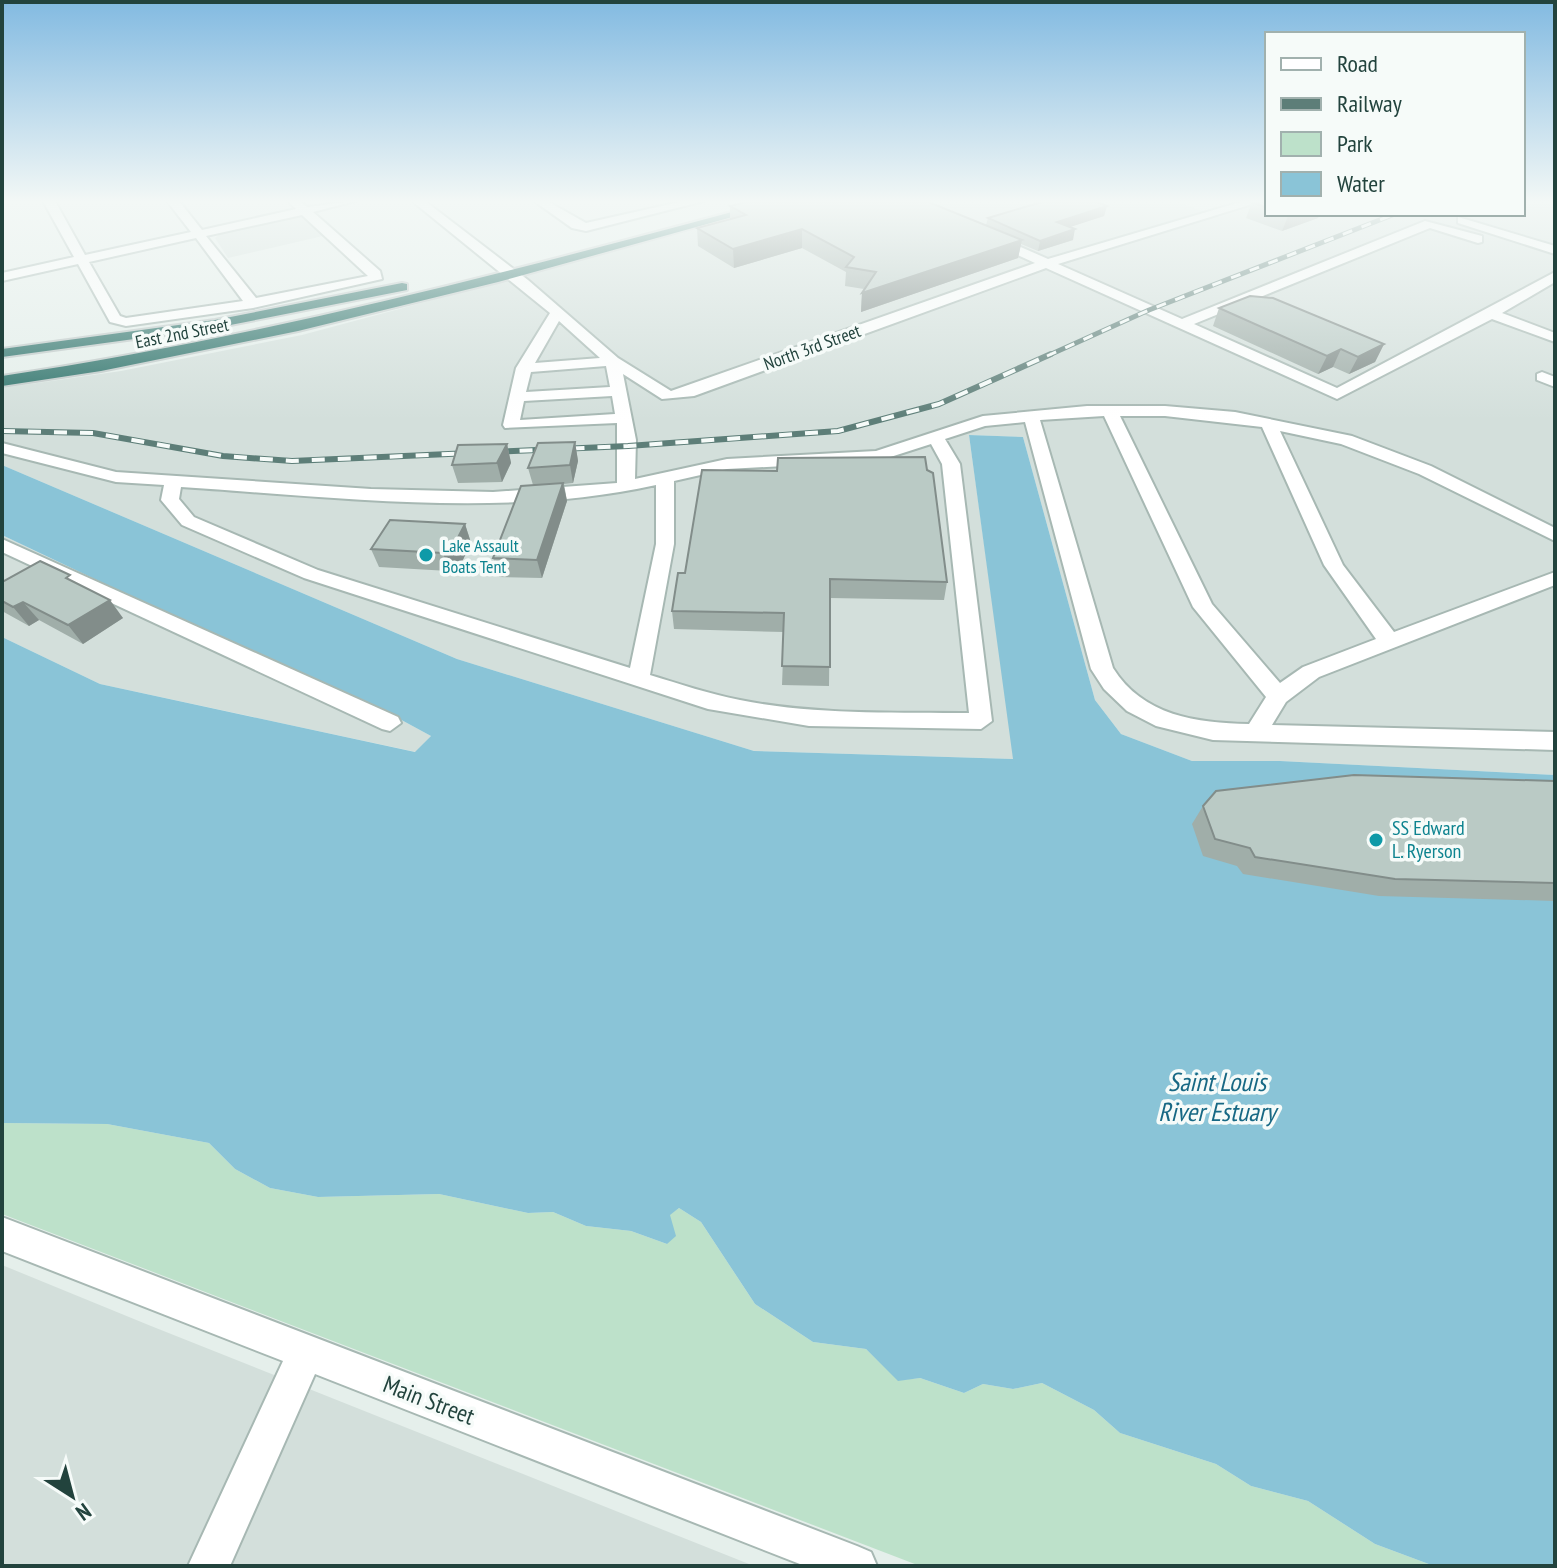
<svg xmlns="http://www.w3.org/2000/svg" width="1557" height="1568" viewBox="0 0 1557 1568" font-family="'PT Sans Narrow',sans-serif">
	<style>
		.built { fill: #d3dfdb }
		.green { fill: #bde1ca }
		.water { fill: #8ac4d7 }
		.lines { fill: none; stroke-linecap: round; stroke-linejoin: round }
		.minor-casing { stroke: #a7b8b3; stroke-width: 4 }
		.highway-casing { stroke: #c1cac9; stroke-width: 4 }
		.minor { fill: #fff; fill-rule: evenodd }
		.highway { fill: #2c7169; fill-rule: evenodd }
		.rail-far1-casing { stroke: #5d7e78; stroke-width: 5 }
		.rail-casing { stroke: #5d7e78; stroke-width: 6 }
		.rail-far1 { stroke: #f6fbf9; stroke-width: 3; stroke-dasharray: 10; stroke-linecap: butt }
		.rail { stroke: #f6fbf9; stroke-width: 4; stroke-dasharray: 13; stroke-linecap: butt }
		.wall { fill: #a0aea9 }
		.shaded-wall { fill: #828d8a }
		.building { fill: #bacac5; stroke: #828d8a; stroke-width: 2 }
		.culture-dot { fill: #0f9aa8; stroke: #f6fbf9; stroke-width: 3 }
		.labels { text-anchor: middle; dominant-baseline: central; stroke-width: 7; stroke-linejoin: round; paint-order: stroke }
		.far-street-label { font-size: 18px; fill: #22433d; stroke: #f6fbf9 }
		.far-culture-label { font-size: 18px; fill: #0d838f; stroke: #f6fbf9; text-anchor: start }
		.culture-label { font-size: 20px; fill: #0d838f; stroke: #f6fbf9; text-anchor: start }
		.near-street-label { font-size: 24px; fill: #22433d; stroke: #f6fbf9 }
		.near-water-label { font-size: 26px; font-style: italic; fill: #176884; stroke: #f6fbf9 }
	</style>
	<rect width="100%" height="100%" fill="#e5efeb"/>
	<g class="built">
		<path d="M801,201h375l43,16 48,-15v12h256v-13h32v574l-275,-14h-88l-71,-27 -26,-34 -72,-263 -54,-2 45,324 -260,-8 -297,-92 -455,-194v-77l119,-17 181,-36z"/>
		<path d="M306,215l21,20 -99,23 -13,-20 5,-4z"/>
		<path d="M2,535l347,165 23,4 59,32 -15,16 -316,-68 -98,-47z"/>
		<path d="M2,1265l149,61 603,240h-752z"/>
	</g>
	<path class="green" d="M2,1123l105,1 102,19 26,26 35,19 48,9 121,-3 89,19 25,-1 33,14 45,5 36,13 2,-29 10,-7 22,14 54,82 58,38 53,7 32,31 22,-2 44,15 19,-9 30,5 29,-6 52,27 26,23 96,31 35,22 57,15 67,43 59,22h-514l-918,-352z"/>
	<path class="water" d="M969,435l54,2 72,263 26,34 71,27h88l275,14v791h-121l-59,-22 -67,-43 -57,-15 -35,-22 -96,-31 -26,-23 -52,-27 -29,6 -30,-5 -19,9 -44,-15 -22,3 -32,-32 -53,-7 -58,-38 -54,-82 -22,-14 -9,7 6,21 -9,8 -36,-13 -45,-5 -33,-14 -25,1 -89,-19 -121,3 -48,-9 -35,-19 -26,-26 -102,-19 -105,-1v-486l98,47 315,68 16,-16 -59,-32 -23,-4 -347,-165v-70l455,194 297,92 259,8z"/>
	<g class="lines">
		<defs>
			<g id="minor">
				<path d="M43,201h12l30,54 106,-23 -24,-31h12l23,29 94,-21 -8,-8h12l7,6 48,-6 -42,11 67,59 2,8 -129,29 -127,18 -16,-4 -32,-58 -76,17v-8l72,-16zM302,215l66,61 -112,22 -50,-62zM196,238l47,63 -117,17 -6,-2 -31,-54z"/>
				<path d="M412,201h13l103,79 90,78 53,33 364,-128 -48,-22 -2,-3 6,-4 57,25 196,-58h18l-204,63 124,55 243,-98 57,15v6l-4,1 -48,-15 -236,96 143,64 218,-116v10l-53,31 53,20v9l-63,-23 -155,80 -291,-131 -352,128 -32,3 -39,-25 13,66 -1,39 92,-20 149,-8 107,-35 104,-10h78l70,6 117,24 79,30 124,62v13l-136,-67 -78,-30 -61,-13 63,134 51,67 161,-60v13l-236,92 -33,25 -14,23 283,7v18l-342,-10 -57,-14 -29,-15 -23,-22 -13,-20 -66,-247 -40,4 -40,13 15,25 32,257 -11,8 -172,-3 -101,-17 -404,-131 -122,-53 -21,-25 3,-15 -48,-3 -114,-29v-10l114,29 255,17 122,3 124,-9v-60l-112,5 -2,-3 13,-57 34,-55zM559,321l41,37 -65,5zM606,366l4,21 -84,5 5,-20zM612,396l3,18 -95,6 4,-19zM1104,416l89,191 73,90 -17,27c-52,-1 -106,-8 -136,-56l-73,-248zM1120,416h45l97,11 62,138 52,74 -73,28 -23,16 -68,-79zM931,444l11,20 27,249c-76,-1 -154,2 -229,-13 -31,-6 -60,-16 -90,-25l24,-131v-63l53,-12 151,-8zM656,485v59l-26,124 -312,-98 -124,-53 -15,-18 2,-12c156,10 323,32 475,-2z"/>
				<path d="M534,201h13l39,22 98,-22h20l-118,30 -14,-3z"/>
				<path d="M1458,217l97,29v8l-97,-31z"/>
				<path d="M1542,372l13,5v10l-18,-7v-6z"/>
				<path d="M2,539l396,178 3,6 -11,8 -8,-2 -380,-177z"/>
				<path d="M2,1217l855,329 14,6 6,14h-72l-490,-192 -85,192h-42l95,-205 -281,-110z"/>
			</g>
			<g id="highway">
				<path d="M772,201h18l-292,81 -200,49 -197,40 -99,15v-10c262,-39 515,-106 770,-175z"/>
				<path d="M402,283l5,1v6l-192,38 -213,29v-8l213,-29z"/>
			</g>
		</defs>
		<use href="#minor" class="minor-casing"/>
		<use href="#highway" class="highway-casing"/>
		<use href="#minor" class="minor"/>
		<use href="#highway" class="highway"/>
		<defs>
			<path id="rail-far1" d="M1047,356l102,-46 246,-96"/>
			<path id="rail" d="M2,431l91,2 130,23 69,5 336,-15 210,-15 101,-27 112,-50"/>
		</defs>
		<use href="#rail-far1" class="rail-far1-casing"/>
		<use href="#rail" class="rail-casing"/>
		<use href="#rail-far1" class="rail-far1"/>
		<use href="#rail" class="rail"/>
	</g>
	<g class="wall">
		<path d="M1267,201v13h53l-2,4 -36,13 -36,-13 6,-16z"/>
		<path d="M730,206l256,19 2,-7 119,-12 -3,10 -35,11 4,13 -35,11 -17,-7 -3,14 -157,54 1,-19 2,-4 -19,-3 1,-14 -44,-24 -68,20 -36,-22 -1,-18 33,-9z"/>
		<path d="M1219,308l165,36 -9,18 -26,12 -16,-7 -15,7 -105,-48z"/>
		<path d="M575,442l3,19 -5,22 -9,1 3,17 -25,77 -43,-1 -6,-19 40,-73 -5,-17z"/>
		<path d="M507,444l4,19 -9,19 -44,1 -6,-18z"/>
		<path d="M927,470l20,112 -3,18 -114,-2 -1,88 -47,-1 2,-53 -110,-3 -2,-18 13,-38 92,-102z"/>
		<path d="M465,524l6,19 -12,25 -10,3 -70,-4 -8,-18z"/>
		<path d="M2,582l74,1 47,35 -40,26 -44,-24 -10,6 -27,-15z"/>
		<path d="M1555,781v120l-176,-5 -136,-22 -6,-8 -34,-10 -11,-32 11,-18z"/>
	</g>
	<g class="shaded-wall">
		<path d="M1107,206l-3,10 -49,16 2,-10z"/>
		<path d="M1293,214h27l-2,4 -36,13 6,-15z"/>
		<path d="M802,229v19l-68,20 -1,-19z"/>
		<path d="M1075,229l-2,11 -35,11 2,-10z"/>
		<path d="M1022,240l-4,18 -157,54 1,-19z"/>
		<path d="M1384,344l-9,18 -26,12 9,-17z"/>
		<path d="M1341,349l-8,18 -15,7 9,-18z"/>
		<path d="M575,442l3,19 -5,22 -3,-18z"/>
		<path d="M507,444l4,19 -9,19 -5,-19z"/>
		<path d="M563,483l4,18 -25,77 -5,-18z"/>
		<path d="M465,524l6,19 -12,25 -10,3 -6,-18z"/>
		<path d="M110,600l13,18 -40,26 -15,-19z"/>
		<path d="M23,602l16,18 -10,6 -16,-19z"/>
	</g>
	<g class="building">
		<path d="M750,201h176l96,39 -160,53 14,-21 -30,-5 8,-10 -52,-28 -69,20 -36,-21 49,-13 -16,-9z"/>
		<path d="M1045,201h49l13,5 -50,16 18,7 -35,12 -52,-23z"/>
		<path d="M1256,201h11v7l-15,-6z"/>
		<path d="M1250,296l23,2 111,46 -26,13 -17,-8 -14,7 -108,-48z"/>
		<path d="M575,442l-5,23 -42,3 10,-25z"/>
		<path d="M507,444l-10,19 -45,2 6,-20z"/>
		<path d="M925,457l2,13 6,3 14,109 -117,-3v88l-48,-1 2,-53 -112,-2 6,-38h7l17,-103 75,1 1,-13z"/>
		<path d="M563,483l-26,77 -44,-2 28,-72z"/>
		<path d="M390,520l75,4 -13,25 -9,4 -72,-4z"/>
		<path d="M40,561l30,14 -4,3 44,22 -42,25 -45,-23 -10,5 -11,-6v-19z"/>
		<path d="M1354,775l201,6v102l-160,-4 -140,-22 -5,-9 -35,-9 -12,-33 13,-15z"/>
	</g>
	<linearGradient id="sky" x2="0" y2="1"><stop stop-color="#82bae1"/><stop offset="0.48" stop-color="#f3f8f6"/><stop offset="1" stop-color="#f3f8f6" stop-opacity="0"/></linearGradient>
	<rect width="1557" height="420" fill="url(#sky)"/>
	<g class="culture-dot">
		<circle cx="426" cy="555" r="8"/>
		<circle cx="1376" cy="840" r="8"/>
	</g>
	<g class="labels">
		<g class="far-street-label">
			<text transform="translate(182 333) rotate(-11)">East 2nd Street</text>
			<text transform="translate(812 347) rotate(-20)">North 3rd Street</text>
		</g>
		<g class="far-culture-label">
			<text x="442" y="545">Lake Assault<tspan x="442" dy="21">Boats Tent</tspan></text>
		</g>
		<g class="culture-label">
			<text x="1392" y="828">SS Edward<tspan x="1392" dy="23">L. Ryerson</tspan></text>
		</g>
		<g class="near-street-label">
			<text transform="translate(429 1400) rotate(21)">Main Street</text>
		</g>
		<g class="near-water-label">
			<text x="1217" y="1081">Saint Louis<tspan x="1217" dy="30">River Estuary</tspan></text>
		</g>
	</g>
	<rect width="1557" height="1568" fill="none" stroke="#22433d" stroke-width="8"/>
	<rect x="1265" y="32" width="260" height="184" fill="#f6fbf9" stroke="#a1b1ae" stroke-width="2"/>
	<rect x="1281" y="58" width="40" height="12" fill="#ffffff" stroke="#a1b1ae" stroke-width="2"/>
	<text x="1337" y="72" font-size="24" fill="#22433d">Road</text>
	<rect x="1281" y="98" width="40" height="12" fill="#5d7e78" stroke="#a1b1ae" stroke-width="2"/>
	<text x="1337" y="112" font-size="24" fill="#22433d">Railway</text>
	<rect x="1281" y="132" width="40" height="24" fill="#bde1ca" stroke="#a1b1ae" stroke-width="2"/>
	<text x="1337" y="152" font-size="24" fill="#22433d">Park</text>
	<rect x="1281" y="172" width="40" height="24" fill="#8ac4d7" stroke="#a1b1ae" stroke-width="2"/>
	<text x="1337" y="192" font-size="24" fill="#22433d">Water</text>
	<g transform="translate(72 1496) rotate(144)" stroke="#f6fbf9" stroke-width="6" paint-order="stroke">
	<path d="M0-6L14 30L0 20L-14 30Z" fill="#22433d"/>
	<text y="-12" font-size="22" font-weight="bold" text-anchor="middle" fill="#22433d">N</text>
	</g>
</svg>
